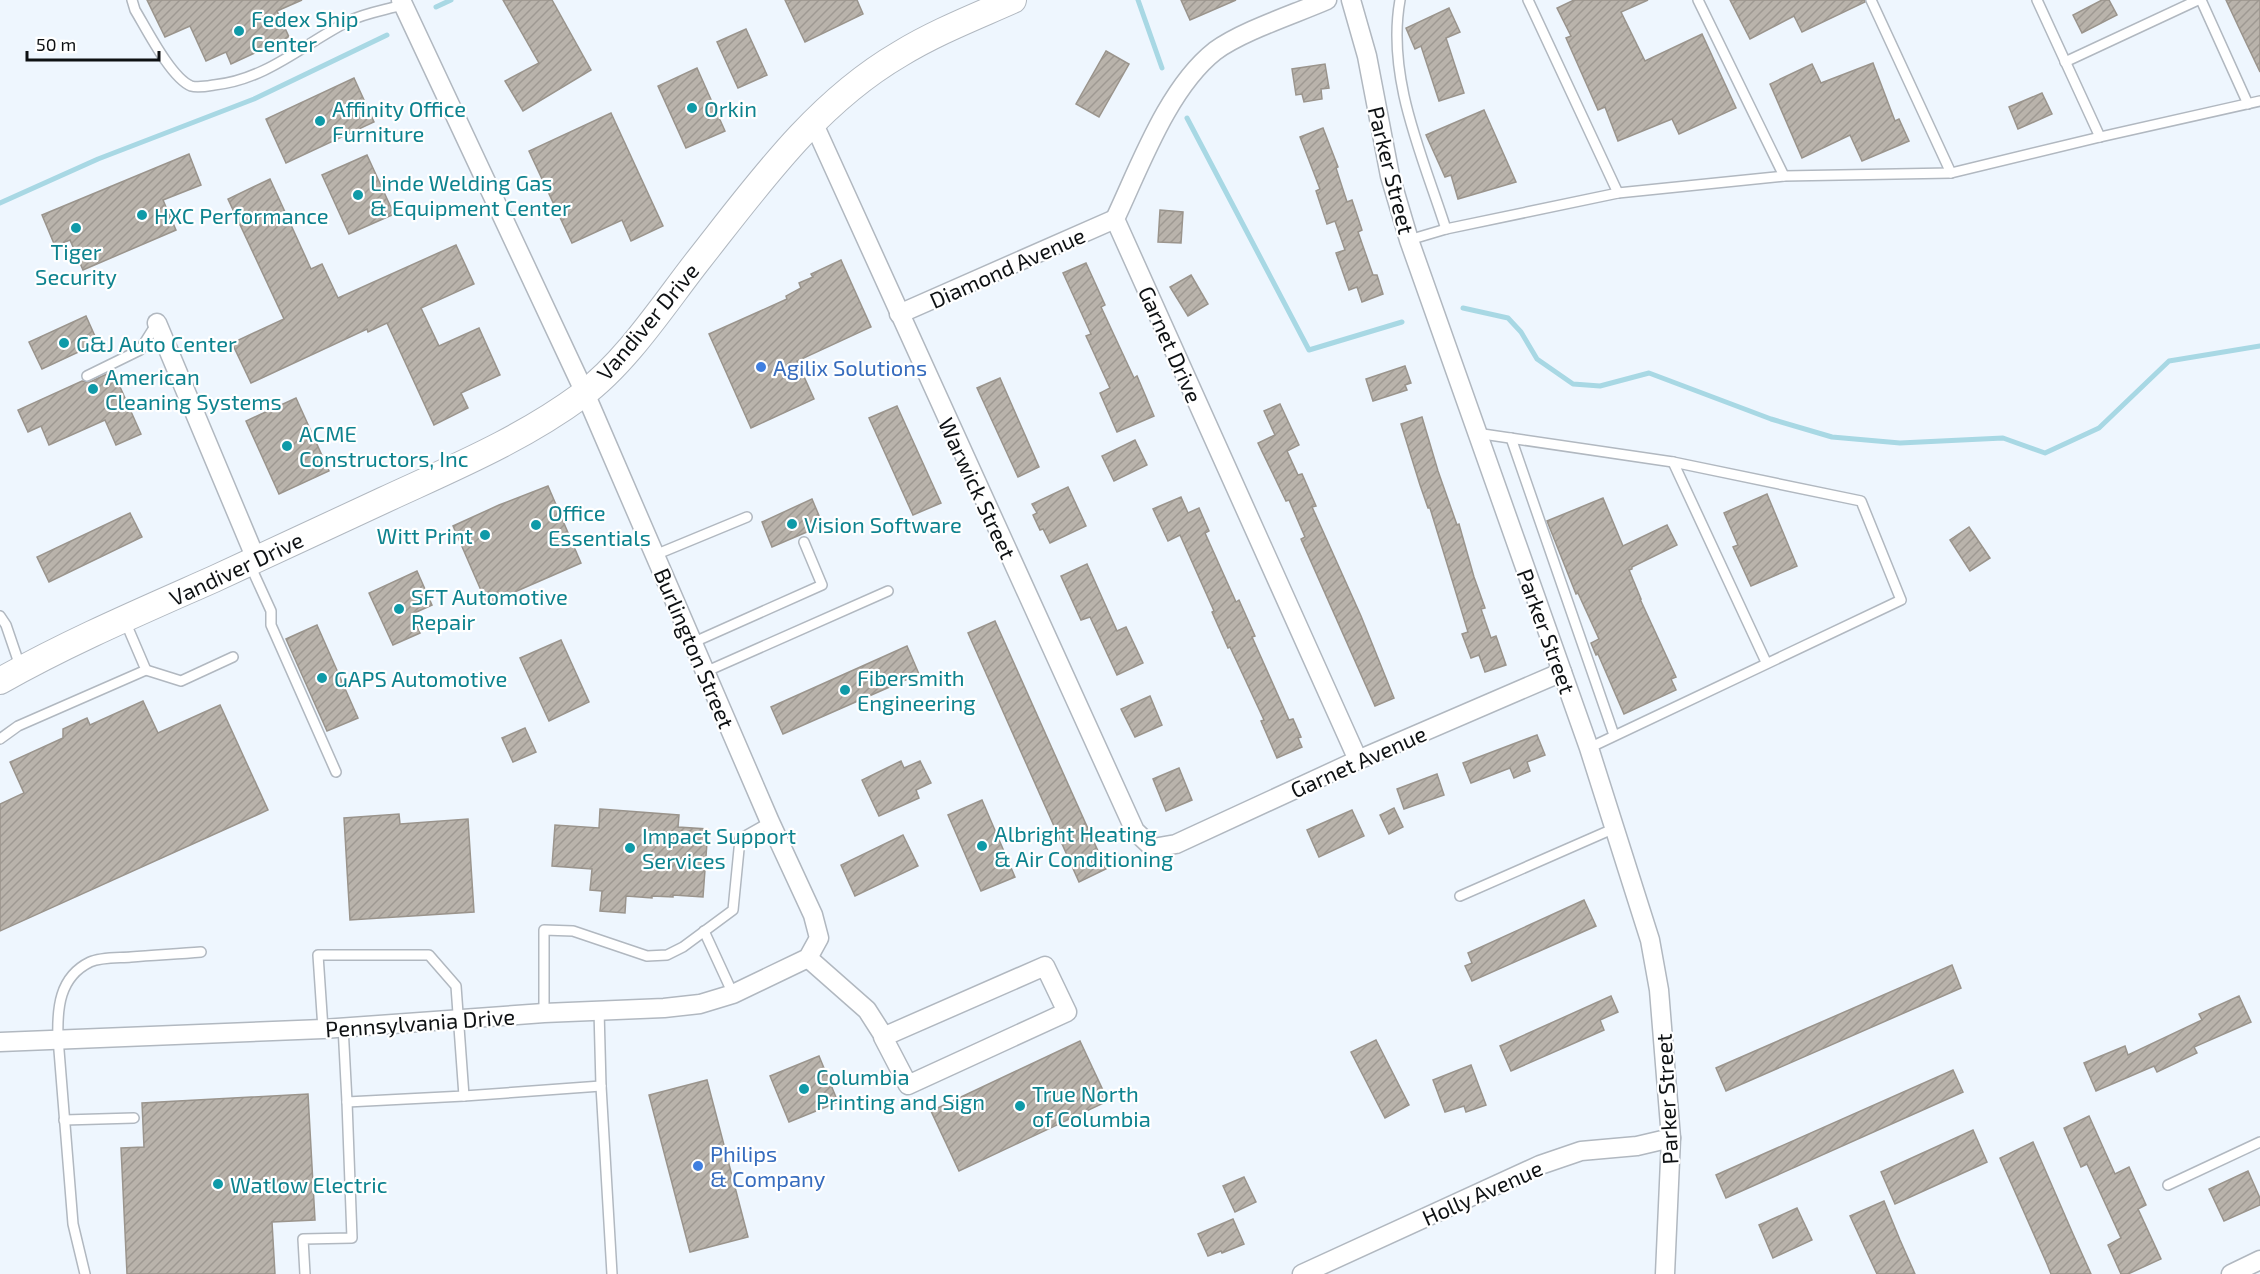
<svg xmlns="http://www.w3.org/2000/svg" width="2260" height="1274" viewBox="0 0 2260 1274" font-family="'Exo 2',sans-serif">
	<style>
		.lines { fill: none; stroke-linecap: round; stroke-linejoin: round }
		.stream { stroke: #a8d8e4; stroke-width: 5 }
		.building { fill: url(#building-hatch); stroke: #9a948c; stroke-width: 1.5 }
		.lane-casing { stroke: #b1b8c0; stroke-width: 12 }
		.street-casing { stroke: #b1b8c0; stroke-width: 21 }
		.secondary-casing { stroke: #b1b8c0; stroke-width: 28 }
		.lane { stroke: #fff; stroke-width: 9 }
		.street { stroke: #fff; stroke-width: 18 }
		.secondary { stroke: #fff; stroke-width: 26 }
		.culture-dot { fill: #0f9aa8; stroke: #fff; stroke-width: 2 }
		.shop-dot { fill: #3f7fe0; stroke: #fff; stroke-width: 2 }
		.labels { text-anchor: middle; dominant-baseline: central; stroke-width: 4.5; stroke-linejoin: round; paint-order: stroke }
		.culture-label { font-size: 22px; fill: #0d838f; stroke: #fff; text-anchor: start }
		.street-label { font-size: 22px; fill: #0e1113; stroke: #fff }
		.shop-label { font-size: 22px; fill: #366cbe; stroke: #fff; text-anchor: start }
	</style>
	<defs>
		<pattern id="building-hatch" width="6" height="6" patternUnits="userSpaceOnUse" patternTransform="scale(1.5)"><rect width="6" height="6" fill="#b9b3ab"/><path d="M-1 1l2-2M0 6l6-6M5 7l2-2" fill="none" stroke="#9e9992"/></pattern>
	</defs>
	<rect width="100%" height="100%" fill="#eef6fe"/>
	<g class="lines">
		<g class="stream">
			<path d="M1138,0l24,68"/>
			<path d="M436,7l15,-7"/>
			<path d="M1187,118l122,232 93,-28"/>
			<path d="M0,203l98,-44 156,-60 133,-64"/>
			<path d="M1463,308l45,10 13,14 16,27 36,25 27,2 49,-13 122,46 61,18 68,6 103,-5 42,15 54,-25 70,-67 91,-15"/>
		</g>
	</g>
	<g class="building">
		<path d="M147,0h155l-25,11 12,26 -58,27 -5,-12 -20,9 -16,-35 -25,11z"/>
		<path d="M503,0h49l39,70 -68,41 -18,-30 34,-18z"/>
		<path d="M785,0h72l6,14 -58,28z"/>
		<path d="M1181,0h55l-46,20z"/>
		<path d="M1574,0h74l-27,12 24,49 57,-27 34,74 -57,26 -7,-15 -54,22 -13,-34 -7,3 -32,-72 5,-2 -14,-28z"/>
		<path d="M1730,0h134l1,2 -63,30 -8,-16 -44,23z"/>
		<path d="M2102,0h7l8,15 -35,18 -9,-18z"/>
		<path d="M2226,0h34v72l-20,-42z"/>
		<path d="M1449,8l11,24 -14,6 18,55 -25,8 -18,-55 -6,3 -9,-21z"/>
		<path d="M746,29l21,46 -29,13 -21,-46z"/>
		<path d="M1106,51l23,13 -30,53 -23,-13z"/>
		<path d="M1873,63l22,58 4,-2 10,22 -47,20 -12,-26 -48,23 -32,-74 42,-20 9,19z"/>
		<path d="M1325,64l4,24 -8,1 1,10 -18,3 -2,-8 -6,1 -4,-26z"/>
		<path d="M697,68l28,63 -39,17 -28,-62z"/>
		<path d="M354,78l20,44 -88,41 -20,-44z"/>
		<path d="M2042,93l10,21 -34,15 -9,-22z"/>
		<path d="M1484,110l32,72 -58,17 -7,-24 -6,2 -19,-42z"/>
		<path d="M611,113l52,113 -32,15 -9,-21 -50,23 -43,-92z"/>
		<path d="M1323,128l15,39 -2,1 11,34 5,-2 10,30 -4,2 15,43h4l6,19 -21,8 -5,-15 -8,3 -13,-37 9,-3 -10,-29 -8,3 -11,-33 4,-2 -20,-52z"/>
		<path d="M189,154l12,31 -38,15 13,30 -93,40 -13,-30 -15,6 -13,-31z"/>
		<path d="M367,155l27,59 -45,20 -27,-59z"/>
		<path d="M270,179l41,90 11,-5 16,34 118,-53 18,39 -53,24 18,38 40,-18 21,47 -39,18 7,15 -34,17 -47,-102 -19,9 -1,-3 -116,54 -19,-40 52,-24 -56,-120z"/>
		<path d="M1160,210l23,2 -2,31 -23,-1z"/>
		<path d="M841,260l30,67 -74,34 17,38 -63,29 -42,-94 78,-35 -1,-3 15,-8 -2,-5 14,-6 -2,-3z"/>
		<path d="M1086,263l19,42 -4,2 33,71 3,-2 17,40 -37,16 -17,-39 10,-5 -24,-52 5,-2 -28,-61z"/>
		<path d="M1191,275l17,29 -20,12 -18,-29z"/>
		<path d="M86,316l12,27 -56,26 -13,-27z"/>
		<path d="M1405,366l6,17 -6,2 2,5 -34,11 -7,-22z"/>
		<path d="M113,371l28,63 -25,11 -11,-25 -56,25 -8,-19 -13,6 -10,-22 64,-29 8,1z"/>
		<path d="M1000,378l39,89 -21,10 -41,-89z"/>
		<path d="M296,398l33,73 -50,23 -33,-73z"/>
		<path d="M1280,404l19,41 -12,6 11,24 4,-1 14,32 -4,1 49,109 33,82 -19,8 -74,-167 4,-2 -16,-37 -3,1 -28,-58 17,-8 -11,-24z"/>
		<path d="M897,406l44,97 -28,12 -44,-97z"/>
		<path d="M1422,417l16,54 19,54 2,-1 15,53 11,31 -4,1 10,29 5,-2 10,29 -21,7 -6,-17 -8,3 -9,-24 6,-2 -38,-124h-2l-8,-23 -19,-61z"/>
		<path d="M1135,440l12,25 -33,16 -12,-25z"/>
		<path d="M548,486l33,77 -94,41 -34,-78 46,-21z"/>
		<path d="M1068,487l18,39 -36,17 -7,-14 -3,1 -7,-15 4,-2 -5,-9z"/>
		<path d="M1767,494l30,72 -46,20 -18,-39 5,-2 -14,-32z"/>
		<path d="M1181,497l7,16 11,-5 10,23 -4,2 31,69 3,-2 16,36 -3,1 37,83 4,-1 8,18 -3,1 4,9 -25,11 -16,-37 3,-1 -34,-73 -2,1 -16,-36 2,-1 -34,-76 -12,6 -15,-32z"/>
		<path d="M1603,498l20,48 44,-21 10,20 -45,22v2l-3,1 12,29h-1l36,78 -5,2 5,11 -52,24 -26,-60 -2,1 -5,-12 8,-4 -21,-46 -2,1 -29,-73z"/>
		<path d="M812,499l11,26 -51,22 -10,-25z"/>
		<path d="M130,513l12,24 -93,45 -12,-25z"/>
		<path d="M1969,527l21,31 -20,13 -20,-31z"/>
		<path d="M1087,564l30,67 9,-4 17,36 -26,12 -27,-58 -9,3 -20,-44z"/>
		<path d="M417,571l15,34 -20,9 8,19 -27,12 -24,-52z"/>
		<path d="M995,621l111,248 -27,13 -111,-249z"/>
		<path d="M317,625l41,93 -31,13 -41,-92z"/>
		<path d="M561,640l28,62 -40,19 -29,-63z"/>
		<path d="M907,646l12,28 -136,60 -12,-27z"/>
		<path d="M1150,696l12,29 -27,12 -14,-28z"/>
		<path d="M143,701l15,32 62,-28 48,105 -268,121v-127l24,-11 -14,-31 53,-24v-9l24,-11 3,7z"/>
		<path d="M525,728l11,24 -23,10 -11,-24z"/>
		<path d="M1537,735l8,20 -18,7 3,9 -16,7 -4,-10 -39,15 -8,-20z"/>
		<path d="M901,761l3,7 16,-7 11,22 -15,7 3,8 -40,18 -17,-36z"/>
		<path d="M1179,768l13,32 -26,11 -13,-32z"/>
		<path d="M1437,774l7,21 -40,14 -7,-20z"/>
		<path d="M982,800l33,77 -34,14 -33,-76z"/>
		<path d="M1394,808l9,19 -14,7 -9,-19z"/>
		<path d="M600,809l79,6 -1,12 30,2 -5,68 -30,-2v2l-21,-1v2l-26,-2 -1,17 -25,-2 2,-20 -12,-1 2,-21 -40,-3 3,-41 44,3z"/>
		<path d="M1352,810l12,26 -45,21 -12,-27z"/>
		<path d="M399,814l1,10 68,-5 6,93 -124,8 -6,-102z"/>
		<path d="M903,835l15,31 -63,30 -14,-31z"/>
		<path d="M1584,900l12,26 -124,55 -7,-15 7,-3 -4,-10z"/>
		<path d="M1952,965l9,23 -235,103 -10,-23z"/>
		<path d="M1611,996l7,16 -18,8 4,10 -93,41 -11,-25z"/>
		<path d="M2239,996l12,26 -57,25 3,6 -40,19 -3,-6 -58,25 -12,-28 41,-17 3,9 74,-35 -3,-6z"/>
		<path d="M1376,1040l33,65 -24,13 -34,-66z"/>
		<path d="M1080,1041l28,60 -149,70 -28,-60z"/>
		<path d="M819,1056l19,46 -49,20 -19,-46z"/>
		<path d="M1471,1065l15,40 -20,7 -2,-6 -19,6 -12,-32z"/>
		<path d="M1953,1070l10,22 -237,106 -10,-23z"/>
		<path d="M707,1080l41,157 -58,15 -41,-157z"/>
		<path d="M308,1094l7,126 -43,2 3,52h-148l-6,-126 23,-1 -2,-44z"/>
		<path d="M2089,1116l26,58 14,-7 17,38 -8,4 23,50 -33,15h-7l-13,-29 13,-7 -34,-74 -6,3 -17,-39z"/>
		<path d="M1973,1130l14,32 -92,42 -14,-32z"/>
		<path d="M2033,1142l40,92 18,40h-40l-4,-10 -47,-106z"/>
		<path d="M2248,1171l12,27v7l-36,16 -15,-32z"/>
		<path d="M1244,1177l12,25 -21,10 -12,-26z"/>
		<path d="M1884,1201l16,39 15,34h-38l-27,-58z"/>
		<path d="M1797,1208l15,32 -39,18 -14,-33z"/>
		<path d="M1233,1219l11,25 -22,9 -1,-2 -13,5 -10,-22z"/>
	</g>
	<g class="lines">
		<defs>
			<g id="lane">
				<path d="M132,0l3,10c11,18 36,68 56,76 7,2 17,0 23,-1 52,-5 91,-42 135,-64 16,-8 36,-11 53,-16"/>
				<path d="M1400,0c-14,78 23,157 46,229"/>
				<path d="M1528,0l90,193"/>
				<path d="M1698,0l86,176"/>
				<path d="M1871,0l80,173"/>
				<path d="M2037,0l63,137"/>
				<path d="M2201,0l47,104"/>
				<path d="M2065,62l133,-62"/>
				<path d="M1409,240l37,-11 172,-36 166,-17 167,-3 149,-36 160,-36"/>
				<path d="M87,376l53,-26 17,-27"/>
				<path d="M1476,433l197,29 188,39 40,99 -312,148"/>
				<path d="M1511,438l103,297"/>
				<path d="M1673,462l93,200"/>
				<path d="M655,555l92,-38"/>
				<path d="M250,565l21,46v14l65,147"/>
				<path d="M0,616l6,9 15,44"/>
				<path d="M692,643l130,-58 -18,-43"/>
				<path d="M146,670l35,11 52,-24"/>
				<path d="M705,672l183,-81"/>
				<path d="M0,739l18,-13 128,-56 -21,-49"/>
				<path d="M1460,896l155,-68"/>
				<path d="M704,931l29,63"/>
				<path d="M599,1010l2,76 11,188"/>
				<path d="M544,1013v-83l29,1 74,25 20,-1 16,-8 50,-37 7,-71 30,-17"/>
				<path d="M323,1029l-5,-74h111l27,31 8,110 -117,6 -4,-76"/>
				<path d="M464,1096l137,-10"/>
				<path d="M64,1120l70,-2"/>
				<path d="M2168,1185l92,-43"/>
				<path d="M85,1274l-12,-50 -15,-186c-1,-29 1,-61 32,-76 11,-5 28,-4 41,-5 23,-2 47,-3 70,-5"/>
				<path d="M305,1274l-2,-35 49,-1 -5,-136"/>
			</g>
			<g id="street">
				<path d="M1327,0c-32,14 -85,31 -112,51 -47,37 -75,115 -100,168l243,541"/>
				<path d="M1351,0l16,56 23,120 19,64 180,508 61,192 9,50 12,148 -6,136"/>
				<path d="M813,122l322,709 18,17 23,-4 182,-84 204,-88"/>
				<path d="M899,314l216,-95"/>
				<path d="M157,323l99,236"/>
				<path d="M808,958l59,52 16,25v2l25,48 159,-73 -22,-46 -162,71"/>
				<path d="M0,1042l323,-13 221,-16 120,-5 36,-4 33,-10 75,-36 11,-20 -6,-23 -43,-93 -185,-429 -184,-393"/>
				<path d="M1302,1274l238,-109 41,-14 56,-5 34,-8"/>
				<path d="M2231,1274l29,-14"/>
			</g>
			<path id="secondary" d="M0,681c69,-39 142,-70 214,-102 57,-26 113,-53 170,-79 69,-32 137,-60 198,-105 45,-33 84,-94 118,-137 59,-75 116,-155 200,-204 36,-22 75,-37 113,-54"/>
		</defs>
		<use href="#lane" class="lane-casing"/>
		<use href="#street" class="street-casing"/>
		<use href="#secondary" class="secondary-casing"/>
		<use href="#lane" class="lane"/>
		<use href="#street" class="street"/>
		<use href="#secondary" class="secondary"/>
	</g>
	<g class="culture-dot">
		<circle cx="239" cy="31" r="6"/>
		<circle cx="692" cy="108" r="6"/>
		<circle cx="320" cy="121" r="6"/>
		<circle cx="358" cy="195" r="6"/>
		<circle cx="142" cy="215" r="6"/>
		<circle cx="76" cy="228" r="6"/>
		<circle cx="64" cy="343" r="6"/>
		<circle cx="93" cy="389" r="6"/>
		<circle cx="287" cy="446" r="6"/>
		<circle cx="792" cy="524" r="6"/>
		<circle cx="536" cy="525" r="6"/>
		<circle cx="485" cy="535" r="6"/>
		<circle cx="399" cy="609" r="6"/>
		<circle cx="322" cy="678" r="6"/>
		<circle cx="845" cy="690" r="6"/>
		<circle cx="982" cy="846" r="6"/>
		<circle cx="630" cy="848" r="6"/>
		<circle cx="804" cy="1089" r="6"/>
		<circle cx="1020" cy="1106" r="6"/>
		<circle cx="218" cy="1184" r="6"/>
	</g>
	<g class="shop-dot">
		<circle cx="761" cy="367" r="6"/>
		<circle cx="698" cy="1166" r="6"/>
	</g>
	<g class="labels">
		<g class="culture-label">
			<text x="251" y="18">Fedex Ship<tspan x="251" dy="25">Center</tspan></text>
			<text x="332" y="108">Affinity Office<tspan x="332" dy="25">Furniture</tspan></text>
			<text x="704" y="108">Orkin</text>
			<text x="370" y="182">Linde Welding Gas<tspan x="370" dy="25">&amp; Equipment Center</tspan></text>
			<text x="154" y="215">HXC Performance</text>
			<text x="76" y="251" text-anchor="middle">Tiger<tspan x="76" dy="25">Security</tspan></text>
			<text x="76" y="343">G&amp;J Auto Center</text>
			<text x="105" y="376">American<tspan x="105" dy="25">Cleaning Systems</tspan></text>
			<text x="299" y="433">ACME<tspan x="299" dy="25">Constructors, Inc</tspan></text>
			<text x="548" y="512">Office<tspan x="548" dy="25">Essentials</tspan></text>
			<text x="804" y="524">Vision Software</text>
			<text x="473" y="535" text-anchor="end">Witt Print</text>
			<text x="411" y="596">SFT Automotive<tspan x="411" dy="25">Repair</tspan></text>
			<text x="857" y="677">Fibersmith<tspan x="857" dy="25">Engineering</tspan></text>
			<text x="334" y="678">GAPS Automotive</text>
			<text x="994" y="833">Albright Heating<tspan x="994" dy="25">&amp; Air Conditioning</tspan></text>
			<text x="642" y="835">Impact Support<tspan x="642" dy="25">Services</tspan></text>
			<text x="816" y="1076">Columbia<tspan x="816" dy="25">Printing and Sign</tspan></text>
			<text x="1032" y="1093">True North<tspan x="1032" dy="25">of Columbia</tspan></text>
			<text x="230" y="1184">Watlow Electric</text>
		</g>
		<g class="street-label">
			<text transform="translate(1392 170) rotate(76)">Parker Street</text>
			<text transform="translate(1007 267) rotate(-24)">Diamond Avenue</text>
			<text transform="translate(647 321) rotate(-50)">Vandiver Drive</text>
			<text transform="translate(1171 344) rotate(66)">Garnet Drive</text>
			<text transform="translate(978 488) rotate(65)">Warwick Street</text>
			<text transform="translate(236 568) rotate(-25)">Vandiver Drive</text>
			<text transform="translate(1547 631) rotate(70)">Parker Street</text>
			<text transform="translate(695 648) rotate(67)">Burlington Street</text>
			<text transform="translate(1358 761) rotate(-24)">Garnet Avenue</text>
			<text transform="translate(420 1022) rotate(-4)">Pennsylvania Drive</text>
			<text transform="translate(1666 1099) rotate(-93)">Parker Street</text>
			<text transform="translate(1482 1192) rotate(-24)">Holly Avenue</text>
		</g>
		<g class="shop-label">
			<text x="773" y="367">Agilix Solutions</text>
			<text x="710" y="1153">Philips<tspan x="710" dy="25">&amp; Company</tspan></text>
		</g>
	</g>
	<path d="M27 51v9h132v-9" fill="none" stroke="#0e1113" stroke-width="3"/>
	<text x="36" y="51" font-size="18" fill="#0e1113" stroke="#ffffff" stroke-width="4.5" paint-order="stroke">50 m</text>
</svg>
